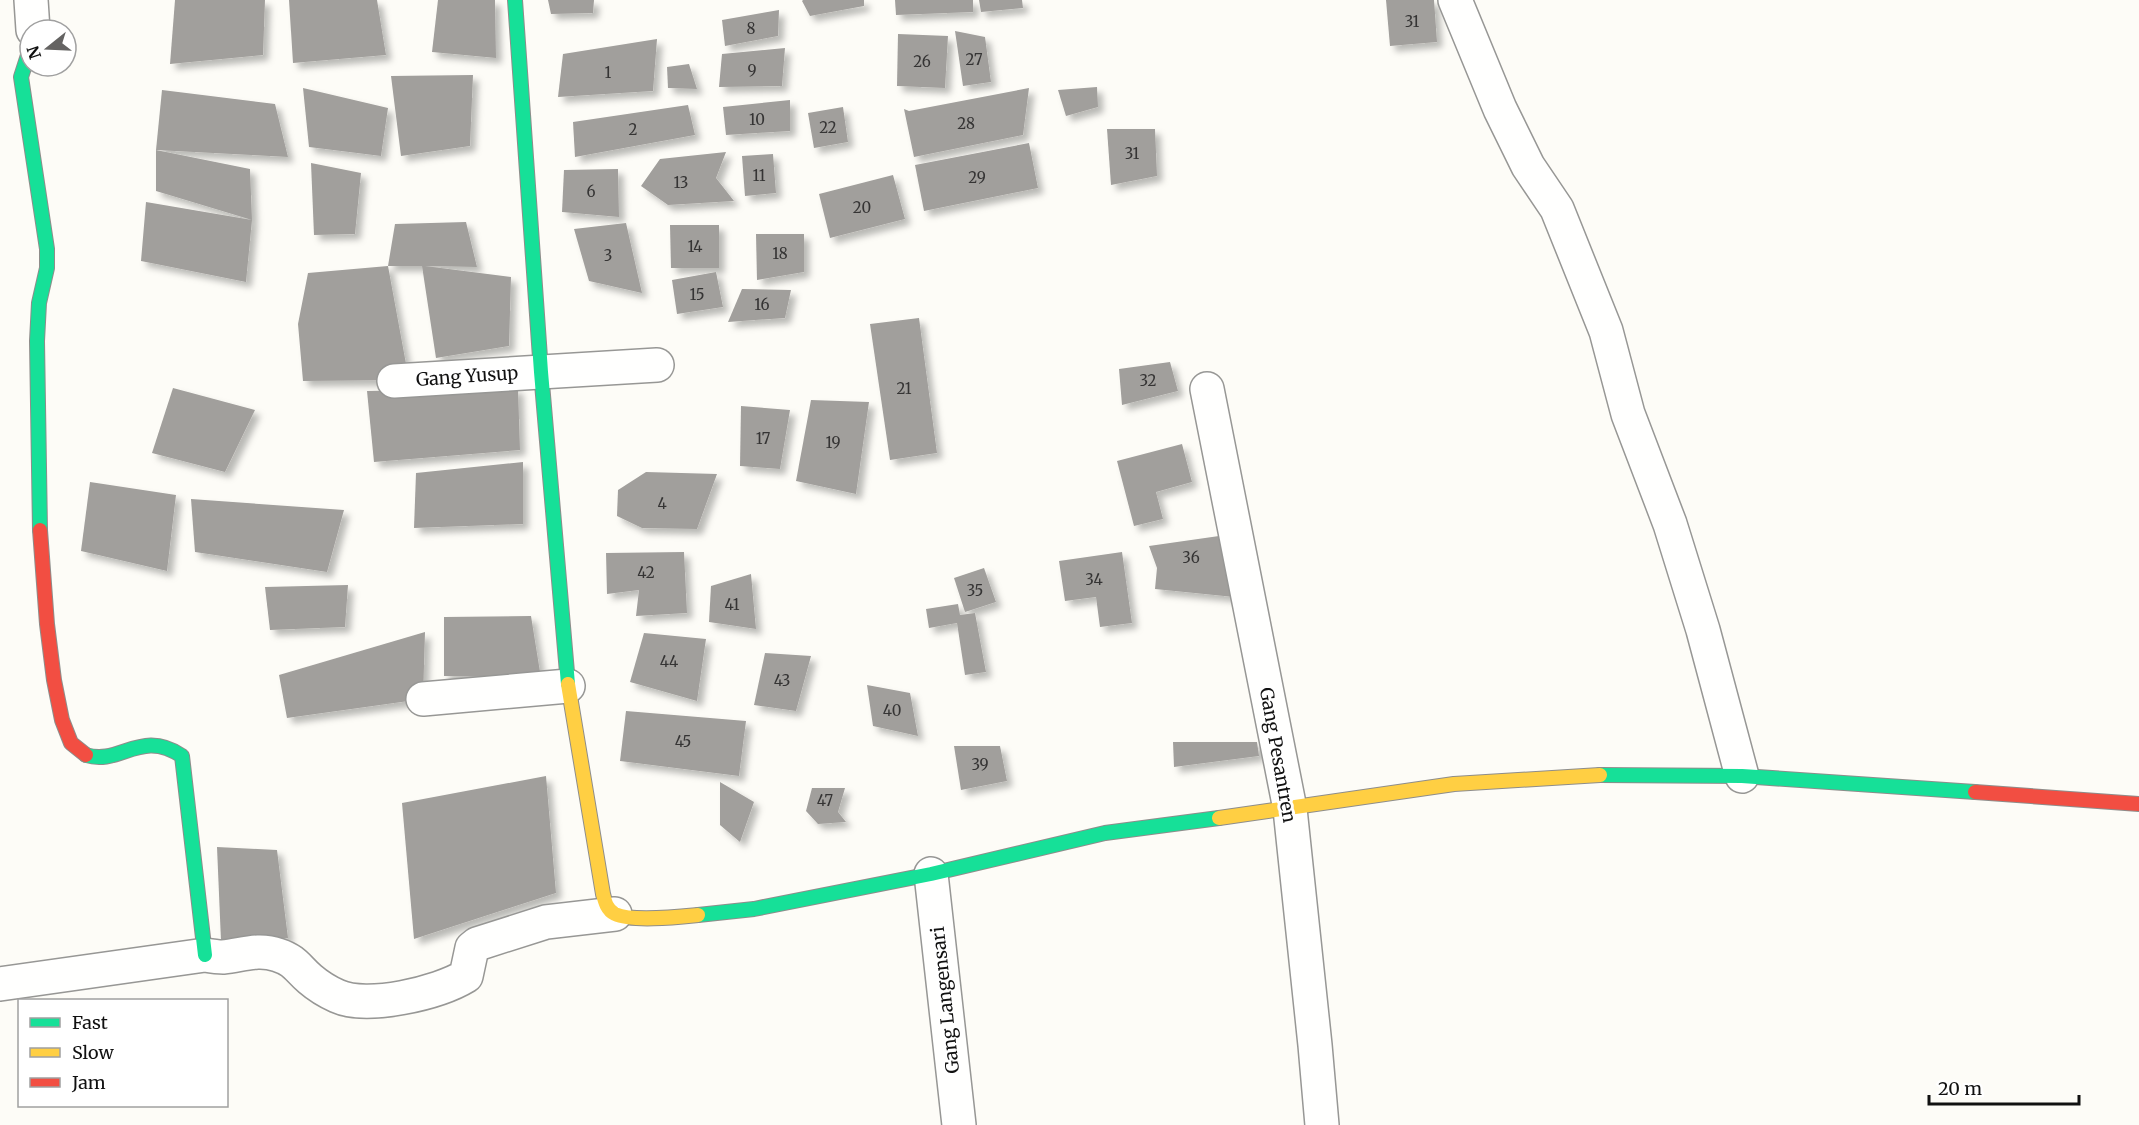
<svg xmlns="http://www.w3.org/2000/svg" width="2139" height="1125" viewBox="0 0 2139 1125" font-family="Merriweather,serif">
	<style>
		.building { fill: #a19f9c; filter: url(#shadow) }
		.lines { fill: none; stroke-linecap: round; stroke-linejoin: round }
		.street-casing { stroke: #979795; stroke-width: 36 }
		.fast-casing { stroke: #8e8d8b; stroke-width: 16 }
		.slow-casing { stroke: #8e8d8b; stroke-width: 16 }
		.jam-casing { stroke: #8e8d8b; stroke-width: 16 }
		.street { stroke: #fffffe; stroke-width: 33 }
		.fast { stroke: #16e098; stroke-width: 14 }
		.slow { stroke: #ffcf43; stroke-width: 14 }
		.jam { stroke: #f24e42; stroke-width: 14 }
		.labels { text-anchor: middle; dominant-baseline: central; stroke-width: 6; stroke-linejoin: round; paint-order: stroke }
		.number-label { font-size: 15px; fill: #353434 }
		.street-label { font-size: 18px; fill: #111; stroke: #fff }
	</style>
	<defs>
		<filter id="shadow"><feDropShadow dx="5.5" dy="5.5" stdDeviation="3" flood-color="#0004"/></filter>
	</defs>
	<rect width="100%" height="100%" fill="#fdfcf7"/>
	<g class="building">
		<path d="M175,0h90l-2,55 -93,9z"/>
		<path d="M289,0h88l9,55 -93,8z"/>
		<path d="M438,0h57l1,58 -64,-6z"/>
		<path d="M548,0h46l-1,13 -42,1z"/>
		<path d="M803,0h61v6l-54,10 -8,-15z"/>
		<path d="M895,0h78v12l-77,3z"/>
		<path d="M979,0h43l1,8 -42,4z"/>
		<path d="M1386,0h48l3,42 -47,4z"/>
		<path d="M779,10l-1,26 -53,10 -3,-26z"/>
		<path d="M955,31l30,6 6,45 -28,4z"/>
		<path d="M898,34l50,2 -3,52 -48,-2z"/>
		<path d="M657,39l-4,52 -95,6 5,-43z"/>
		<path d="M785,48l-3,38 -63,1 3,-33z"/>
		<path d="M689,64l8,25 -29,-1 -1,-21z"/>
		<path d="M473,75l-3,71 -69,10 -10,-80z"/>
		<path d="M1097,87l1,20 -32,9 -8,-26z"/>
		<path d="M303,88l85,20 -7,48 -72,-9z"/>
		<path d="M1029,88l-6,47 -109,22 -10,-48 5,2z"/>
		<path d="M162,90l113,14 13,53 -132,-7z"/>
		<path d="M790,100v31l-64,4 -3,-28z"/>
		<path d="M688,105l7,30 -120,22 -2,-35z"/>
		<path d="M843,107l5,35 -34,6 -6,-35z"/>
		<path d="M1107,129h48l2,47 -46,9z"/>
		<path d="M1029,143l9,45 -114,23 -9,-46z"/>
		<path d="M156,150l94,19 2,51 -6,62 -105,-21 5,-59 106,18 -96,-29z"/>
		<path d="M726,152l-10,26 18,23 -66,4 -27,-19 19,-27z"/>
		<path d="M773,154l3,39 -31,3 -3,-40z"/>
		<path d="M311,163l50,10 -6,61 -41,1z"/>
		<path d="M618,169l1,48 -57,-5 2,-42z"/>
		<path d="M893,175l12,44 -75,19 -11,-44z"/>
		<path d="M466,222l11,45 -52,-1 86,11 -2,69 -73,12 -14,-92h-34l21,114 -106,1 -5,-57 10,-51 80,-7 7,-42z"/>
		<path d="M626,223l16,70 -53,-12 -15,-52z"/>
		<path d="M670,225h49v43h-48z"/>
		<path d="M756,234h48v38l-47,8z"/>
		<path d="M716,272l7,35 -46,7 -5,-34z"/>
		<path d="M742,289l49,1 -6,28 -57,4z"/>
		<path d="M919,318l18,135 -47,7 -20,-136z"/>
		<path d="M1170,362l8,29 -56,14 -3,-36z"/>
		<path d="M173,388l82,22 -30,62 -73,-19z"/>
		<path d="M518,388l2,62 -146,12 -7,-71z"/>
		<path d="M811,400l58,2 -13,92 -60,-13z"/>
		<path d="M741,406l49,4 -10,59 -40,-3z"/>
		<path d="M1182,444l10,38 -36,10 7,27 -29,7 -17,-65z"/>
		<path d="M523,462v62l-109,4 2,-55z"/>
		<path d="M646,472l71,2 -20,55 -55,-1 -25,-12 1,-26z"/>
		<path d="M90,482l86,13 -9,76 -86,-20z"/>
		<path d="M191,499l153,11 -17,62 -132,-20z"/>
		<path d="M1226,535l8,62 -79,-8 2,-21 -8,-22z"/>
		<path d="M684,552l3,61 -51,3 3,-26 -32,4 -1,-41z"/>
		<path d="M1122,552l10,71 -32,4 -4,-30 -31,4 -6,-40z"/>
		<path d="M984,568l12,34 -31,10 -11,-34z"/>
		<path d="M751,574l5,55 -47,-7 2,-36z"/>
		<path d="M348,585l-3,42 -75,3 -5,-43z"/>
		<path d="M958,604l2,11 15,-2 11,59 -21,3 -8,-52 -28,5 -3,-19z"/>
		<path d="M531,616l10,62 -97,-2v-59z"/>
		<path d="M425,632l-2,67 -136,19 -8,-43z"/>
		<path d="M644,633l62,6 -9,62 -67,-19z"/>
		<path d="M765,653l46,3 -15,55 -42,-6z"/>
		<path d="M867,685l43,8 8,43 -45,-10z"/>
		<path d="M626,711l120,10 -7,55 -119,-15z"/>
		<path d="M1173,742h84l2,14 -85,11z"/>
		<path d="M954,746h46l7,35 -46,9z"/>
		<path d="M546,776l10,117 -142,46 -12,-136z"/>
		<path d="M720,782l34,20 -14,40 -20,-17z"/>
		<path d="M812,788h33l-7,24 8,10 -28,2 -12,-13z"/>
		<path d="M217,847l60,3 11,88 -67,3z"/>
	</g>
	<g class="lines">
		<defs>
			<g id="street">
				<path d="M31,0l2,30"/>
				<path d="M1455,0l45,109 28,57 29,43 49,122 22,83 42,110 33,106 39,146"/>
				<path d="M394,381l263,-16"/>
				<path d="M1207,389l83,420 25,236 7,80"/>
				<path d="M423,699l145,-13"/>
				<path d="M931,874l28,251"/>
				<path d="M0,984l205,-29c6,1 12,2 18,2 20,-2 35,-9 55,-2 18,6 19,13 32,24 7,6 18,13 27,17 30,14 101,-3 129,-20l6,-28 5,-4 69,-22 69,-8"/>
			</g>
			<g id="fast">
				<path d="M515,0l26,372 27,312"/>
				<path d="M30,49l-9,28 26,172v19l-8,35 -2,38 3,189"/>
				<path d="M86,755c34,11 55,-27 96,1l23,199"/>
				<path d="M1600,775l142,1 233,16"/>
				<path d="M698,915l56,-6 177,-35 174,-41 114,-15"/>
			</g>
			<g id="slow">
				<path d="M568,684l35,210c2,8 4,16 12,20 17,8 63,3 83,1"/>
				<path d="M1219,818l235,-34 146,-9"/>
			</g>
			<g id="jam">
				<path d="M40,530l7,94 7,56 8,40 9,23 15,12"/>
				<path d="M1975,792l164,12"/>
			</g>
		</defs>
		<use href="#street" class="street-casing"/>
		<use href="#fast" class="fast-casing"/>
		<use href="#slow" class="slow-casing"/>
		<use href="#jam" class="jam-casing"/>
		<use href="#street" class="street"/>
		<use href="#fast" class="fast"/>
		<use href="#slow" class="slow"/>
		<use href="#jam" class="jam"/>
	</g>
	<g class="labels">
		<g class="number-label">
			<text x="1412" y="21">31</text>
			<text x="751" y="28">8</text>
			<text x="974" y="59">27</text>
			<text x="922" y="61">26</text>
			<text x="752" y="70">9</text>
			<text x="608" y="72">1</text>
			<text x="757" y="119">10</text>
			<text x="966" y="123">28</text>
			<text x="828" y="127">22</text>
			<text x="633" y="129">2</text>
			<text x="1132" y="153">31</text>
			<text x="759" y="175">11</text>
			<text x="977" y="177">29</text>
			<text x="681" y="182">13</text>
			<text x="591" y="191">6</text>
			<text x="862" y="207">20</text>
			<text x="695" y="246">14</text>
			<text x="780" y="253">18</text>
			<text x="608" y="255">3</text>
			<text x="697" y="294">15</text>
			<text x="762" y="304">16</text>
			<text x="1148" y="380">32</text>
			<text x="904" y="388">21</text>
			<text x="763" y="438">17</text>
			<text x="833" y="442">19</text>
			<text x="662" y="503">4</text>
			<text x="1191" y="557">36</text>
			<text x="646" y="572">42</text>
			<text x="1094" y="579">34</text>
			<text x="975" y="590">35</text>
			<text x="732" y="604">41</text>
			<text x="669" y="661">44</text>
			<text x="782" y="680">43</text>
			<text x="892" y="710">40</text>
			<text x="683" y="741">45</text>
			<text x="980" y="764">39</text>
			<text x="825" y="800">47</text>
		</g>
		<g class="street-label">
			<text transform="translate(467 376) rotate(-4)">Gang Yusup</text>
			<text transform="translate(1278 755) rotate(80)">Gang Pesantren</text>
			<text transform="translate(945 1000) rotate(-96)">Gang Langensari</text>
		</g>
	</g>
	<rect x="18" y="999" width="210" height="108" fill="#ffffff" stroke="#a0a0a0" stroke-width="1.5"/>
	<rect x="30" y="1018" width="30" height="9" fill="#16e098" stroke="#a0a0a0" stroke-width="1.5"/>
	<text x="72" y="1029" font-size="18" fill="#111111">Fast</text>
	<rect x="30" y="1048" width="30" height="9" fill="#ffcf43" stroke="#a0a0a0" stroke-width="1.5"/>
	<text x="72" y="1059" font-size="18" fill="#111111">Slow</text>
	<rect x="30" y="1078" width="30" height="9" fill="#f24e42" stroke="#a0a0a0" stroke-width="1.5"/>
	<text x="72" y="1089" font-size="18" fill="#111111">Jam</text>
	<g transform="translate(48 48) rotate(252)"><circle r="28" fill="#ffffff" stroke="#a0a0a0" stroke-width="1.5"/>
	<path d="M0-4.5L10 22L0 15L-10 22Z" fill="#646362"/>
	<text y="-9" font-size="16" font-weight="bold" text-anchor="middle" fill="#111111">N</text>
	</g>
	<path d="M1929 1095v9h150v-9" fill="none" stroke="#111111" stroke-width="3"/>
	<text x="1938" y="1095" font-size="18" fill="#111111" stroke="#ffffff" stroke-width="4.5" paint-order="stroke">20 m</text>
</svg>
